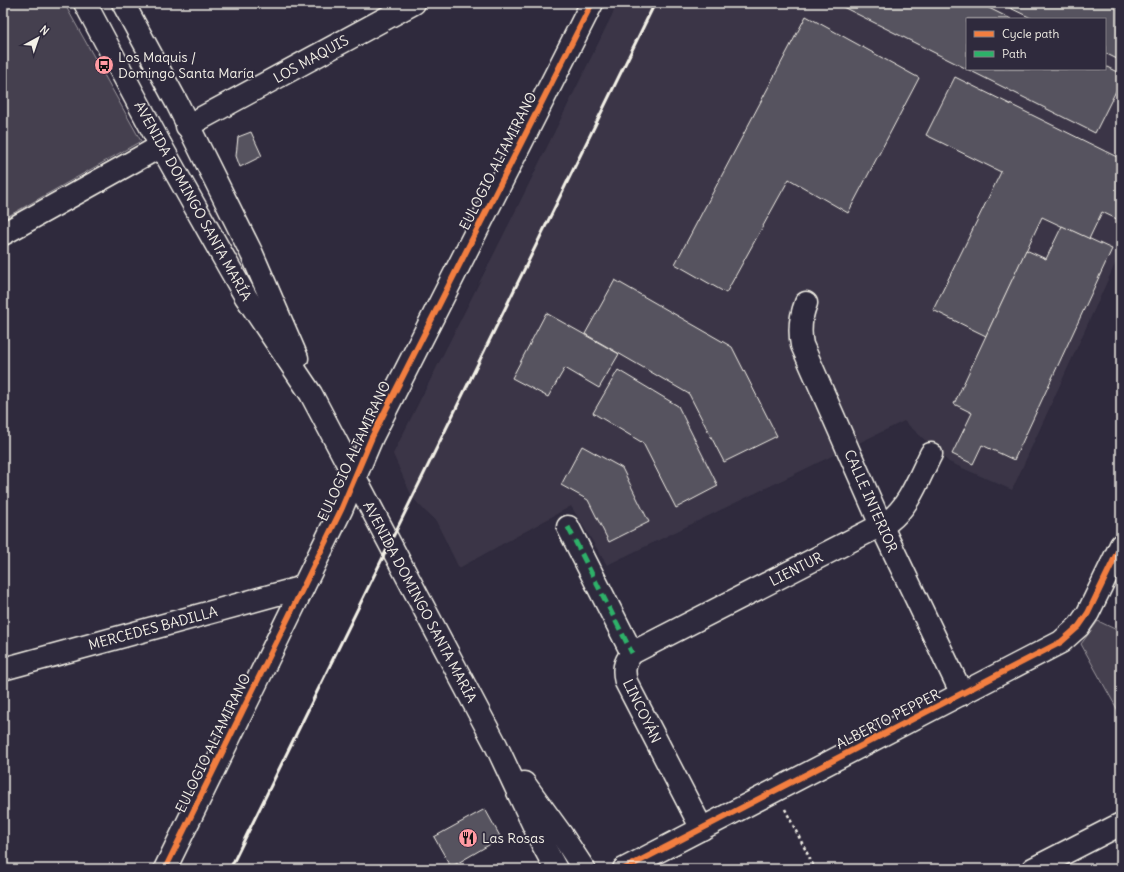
<svg xmlns="http://www.w3.org/2000/svg" width="1124" height="872" viewBox="0 0 1124 872" font-family="Delius,sans-serif">
	<style>
		.built { fill: #3b3647; fill-rule: evenodd }
		.green { fill: #454050; stroke: #9c989c }
		.building { fill: #56525f; stroke: #f4f1e8 }
		.lines { fill: none; stroke-linecap: round; stroke-linejoin: round }
		.minor-casing { stroke: #f4f1e8; stroke-width: 25 }
		.secondary-casing { stroke: #f4f1e8; stroke-width: 25 }
		.path { stroke: #f4f1e8; stroke-width: 2.5; stroke-dasharray: 3 3; stroke-linecap: butt }
		.minor { stroke: #2f2a3d; stroke-width: 22 }
		.secondary { stroke: #2f2a3d; stroke-width: 22 }
		.rail { stroke: #f4f1e8; stroke-width: 3 }
		.quiet { stroke: #2db169; stroke-width: 5; stroke-dasharray: 10 5; stroke-linecap: butt }
		.cycleway-casing { stroke: #2f2a3d; stroke-width: 8 }
		.cycleway { stroke: #f27e40; stroke-width: 6 }
		.labels { text-anchor: middle; dominant-baseline: central; stroke-width: 3.5; stroke-linejoin: round; paint-order: stroke }
		.poi-label { font-size: 14px; fill: #f4f1e8; stroke: #2f2a3d; text-anchor: start }
		.street-label { font-size: 14px; fill: #f4f1e8; stroke: #2f2a3d }
	</style>
	<rect width="100%" height="100%" fill="#2f2a3d"/>
	<filter id="ink" filterUnits="userSpaceOnUse"><feTurbulence type="fractalNoise" baseFrequency=".025" numOctaves="2"/><feDisplacementMap in="SourceGraphic" scale="8" xChannelSelector="R" yChannelSelector="G"/><feConvolveMatrix kernelMatrix="1 2 1 2 8 2 1 2 1" color-interpolation-filters="sRGB"/></filter>
	<g filter="url(#ink)">
		<path class="built" d="M618,3h503v248l-109,239 -63,-28 -45,-41 -297,144 -36,-59 -112,62 -23,-47 -11,-10 -13,-14 -19,-43 124,-246zM967,19h138v50h-138z"/>
		<g class="green">
			<path d="M3,3h61l77,138 -138,78z"/>
			<path d="M1098,621l23,11v84l-40,-72z"/>
		</g>
		<g class="building">
			<path d="M835,3h144l32,16h-44v50z"/>
			<path d="M1000,3h121v58l-16,-8v-34h-72z"/>
			<path d="M806,16l113,62 -71,135 -59,-34 -63,114 -51,-29z"/>
			<path d="M1105,66l16,8v7l-26,52 -128,-64h138z"/>
			<path d="M955,77l166,82v62l-19,-9 -13,27 -47,-22 -56,119 -53,-26 68,-138 -75,-37z"/>
			<path d="M251,132l11,24 -22,11 -4,-11 2,-19z"/>
			<path d="M1062,226l50,23 -98,211 -32,-15 -9,19 -21,-10 20,-41 -18,-9 72,-154 20,9z"/>
			<path d="M615,280l117,67 45,89 -53,26 -35,-68 -104,-60z"/>
			<path d="M546,313l73,41 -20,34 -34,-20 -17,29 -36,-19z"/>
			<path d="M618,370l60,36 40,80 -42,22 -33,-65 -50,-30z"/>
			<path d="M582,446l40,22 27,54 -40,20 -21,-42 -27,-15z"/>
			<path d="M485,809l16,29 -50,29 -17,-30z"/>
		</g>
		<g class="lines">
			<defs>
				<g id="minor">
					<path d="M187,126l227,-123"/>
					<path d="M3,234l158,-88"/>
					<path d="M806,303c-6,15 -7,27 -4,42l79,180 81,169"/>
					<path d="M568,527l64,126"/>
					<path d="M3,669l300,-82"/>
					<path d="M702,829l-76,-147c-3,-12 -2,-19 6,-29l257,-132c21,-16 30,-44 42,-67"/>
					<path d="M165,869l176,-359 31,-73 220,-434"/>
					<path d="M624,869l437,-227 18,-16 9,-13 33,-68"/>
					<path d="M1033,869l88,-45"/>
				</g>
				<g id="secondary">
					<path d="M85,3l76,143 69,123 16,28 65,97 185,351 46,98 14,26"/>
					<path d="M123,3l54,100 75,151 45,104"/>
					<path d="M524,783l37,51 23,35"/>
				</g>
			</defs>
			<use href="#minor" class="minor-casing"/>
			<use href="#secondary" class="secondary-casing"/>
			<path class="path" d="M785,809l30,60"/>
			<use href="#minor" class="minor"/>
			<use href="#secondary" class="secondary"/>
			<path class="rail" d="M230,869l425,-866"/>
			<path class="quiet" d="M568,527l64,126"/>
			<defs>
				<g id="cycleway">
					<path d="M165,869l176,-359 31,-73 220,-434"/>
					<path d="M624,869l437,-227 18,-16 9,-13 33,-68"/>
				</g>
			</defs>
			<use href="#cycleway" class="cycleway-casing"/>
			<use href="#cycleway" class="cycleway"/>
		</g>
	</g>
	<defs>
		<symbol id="bus-disc" viewBox="-11 -11 22 22"><circle r="9.5" fill="#ff9aa2" stroke="#2f2a3d"/><path d="M-5-6H5V4H4V6H2V4H-2V6H-4V4H-5ZM-3.5-4V0h7V-4ZM-3.5 1.2v1.5H-2V1.2ZM2 1.2v1.5H3.5V1.2Z" fill="#111"/></symbol>
		<symbol id="restaurant-disc" viewBox="-11 -11 22 22"><circle r="9.5" fill="#ff9aa2" stroke="#2f2a3d"/><path d="M-5-6h1v4h1v-4h1v4h1v-4h1v5L-1.5 .5V6h-2V.5L-5-1ZM5-6V6H3V1.5H1.5Q1.5-4 5-6Z" fill="#111"/></symbol>
	</defs>
	<g fill-rule="evenodd">
		<use href="#bus-disc" x="93" y="54" width="22" height="22"/>
		<use href="#restaurant-disc" x="457" y="827" width="22" height="22"/>
	</g>
	<g class="labels">
		<g class="poi-label">
			<text x="118" y="57">Los Maquis /<tspan x="118" dy="16">Domingo Santa María</tspan></text>
			<text x="482" y="838">Las Rosas</text>
		</g>
		<g class="street-label">
			<text transform="translate(311 59) rotate(-29)">LOS MAQUIS</text>
			<text transform="translate(498 161) rotate(-63)">EULOGIO ALTAMIRANO</text>
			<text transform="translate(193 201) rotate(61)">AVENIDA DOMINGO SANTA MARÍA</text>
			<text transform="translate(354 451) rotate(-65)">EULOGIO ALTAMIRANO</text>
			<text transform="translate(871 501) rotate(66)">CALLE INTERIOR</text>
			<text transform="translate(796 569) rotate(-27)">LIENTUR</text>
			<text transform="translate(420 602) rotate(62)">AVENIDA DOMINGO SANTA MARÍA</text>
			<text transform="translate(153 628) rotate(-15)">MERCEDES BADILLA</text>
			<text transform="translate(642 711) rotate(64)">LINCOYÁN</text>
			<text transform="translate(888 719) rotate(-27)">ALBERTO PEPPER</text>
			<text transform="translate(213 743) rotate(-64)">EULOGIO ALTAMIRANO</text>
		</g>
	</g>
	<rect width="1124" height="872" fill="none" stroke="#2f2a3d" stroke-width="16"/>
	<rect x="8" y="8" width="1108" height="856" fill="none" stroke="#f4f1e8" stroke-width="1.5" filter="url(#ink)"/>
	<rect x="966" y="18" width="140" height="52" fill="#2f2a3d" stroke="#7e7a81"/>
	<rect x="974" y="31" width="20" height="6" fill="#f27e40" stroke="#7e7a81"/>
	<text x="1002" y="38" font-size="12" fill="#f4f1e8">Cycle path</text>
	<rect x="974" y="51" width="20" height="6" fill="#2db169" stroke="#7e7a81"/>
	<text x="1002" y="58" font-size="12" fill="#f4f1e8">Path</text>
	<g transform="translate(38 38) rotate(40)" stroke="#2f2a3d" stroke-width="3" paint-order="stroke">
	<path d="M0-3L7 15L0 10L-7 15Z" fill="#f4f1e8"/>
	<text y="-6" font-size="11" font-weight="bold" text-anchor="middle" fill="#f4f1e8">N</text>
	</g>
</svg>
